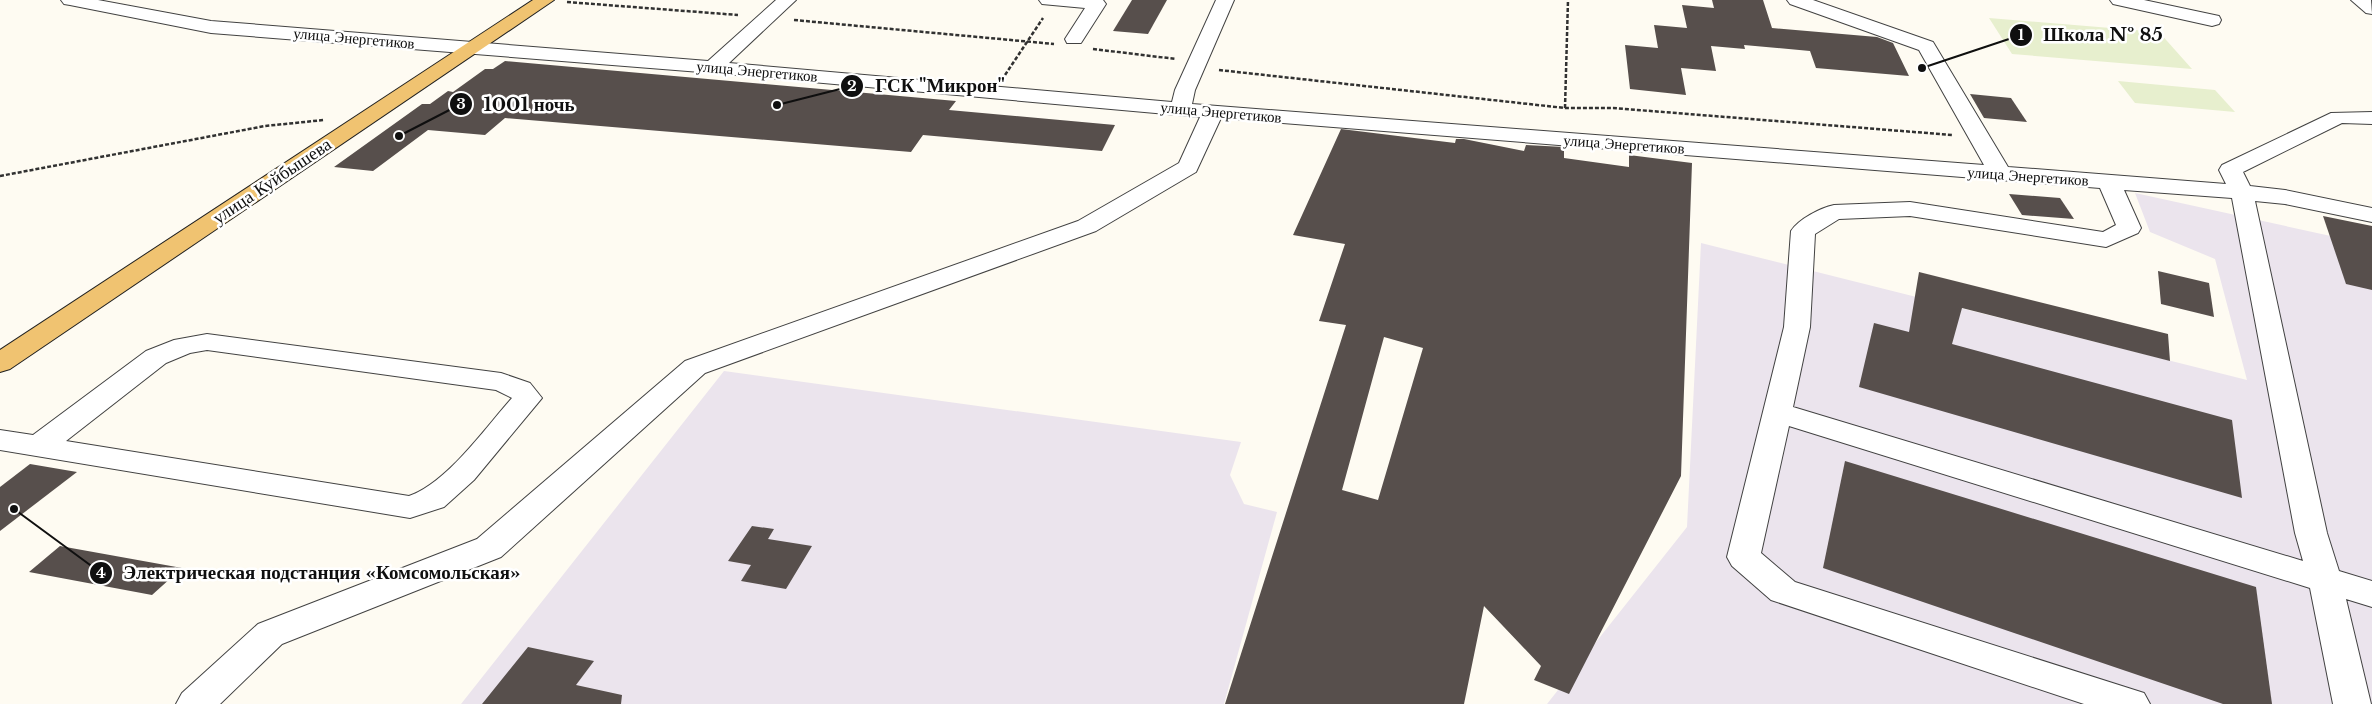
<svg xmlns="http://www.w3.org/2000/svg" width="2372" height="704" viewBox="0 0 2372 704" font-family="'Libre Baskerville',serif">
	<style>
		.industrial { fill: #ebe4ed }
		.pitch { fill: #e7efce }
		.building { fill: #574f4c; fill-rule: evenodd }
		.lines { fill: none; stroke-linecap: round; stroke-linejoin: round }
		.minor-casing { stroke: #424242; stroke-width: 2 }
		.major-casing { stroke: #202020; stroke-width: 2 }
		.path { stroke: #313131; stroke-width: 2.5; stroke-dasharray: 4 2; stroke-linecap: butt }
		.minor { fill: #fff; fill-rule: evenodd }
		.major { fill: #f0c371; fill-rule: evenodd }
		.labels { text-anchor: middle; dominant-baseline: central; stroke-width: 5; stroke-linejoin: round; paint-order: stroke }
		.far-street-label { font-size: 15px; fill: #0f0f0f; stroke: #fff }
		.street-label { font-size: 18px; fill: #0f0f0f; stroke: #fff }
		.leader { fill: none; stroke: #0f0f0f; stroke-width: 2 }
		.callout-dot { fill: #0f0f0f; stroke: #fff; stroke-width: 2 }
		.mark-label { font-size: 15px; text-anchor: middle; font-weight: bold; fill: #fff }
		.callout-label { font-size: 19px; text-anchor: middle; font-weight: bold; fill: #0f0f0f; stroke: #fff; stroke-width: 5; stroke-linejoin: round; paint-order: stroke }
	</style>
	<rect width="100%" height="100%" fill="#fefbf2"/>
	<g class="industrial">
		<path d="M2135,193l237,52v459h-825l140,-177 14,-284 546,137 -32,-121 -65,-27z"/>
		<path d="M724,371l517,71 -11,33 14,29 33,8 -53,192h-763z"/>
	</g>
	<g class="pitch">
		<path d="M1989,18l170,14 33,37 -180,-15z"/>
		<path d="M2118,81l97,9 20,22 -100,-9z"/>
	</g>
	<g class="building">
		<path d="M1132,0h35l-19,34 -35,-3z"/>
		<path d="M1712,0h51l9,28 105,9 16,6 16,33 -93,-8 -6,-17 -66,-6 1,4 -34,-3 5,25 -35,-3 5,27 -56,-6 -5,-44 33,3 -4,-23 33,3 -5,-23 32,3z"/>
		<path d="M505,61l451,40 -7,9 166,15 -13,26 -179,-16 -12,17 -406,-34 -20,17 -57,-5 -55,41 -39,-4 88,-63h8l18,-13 5,1 32,-23h8z"/>
		<path d="M1970,94l41,4 16,24 -43,-4z"/>
		<path d="M1341,129l114,14 1,-4h8l60,12 2,-6 38,2v11l65,9v-12l63,8 -11,313 -112,218 -35,-14 7,-14 -57,-60 -20,98h-239l121,-379 -27,-4 26,-77 -52,-9zM1384,337l39,11 -45,152 -36,-10z"/>
		<path d="M2009,194l51,4 14,21 -52,-4z"/>
		<path d="M2323,216l49,10v64l-26,-6z"/>
		<path d="M2158,271l51,12 5,34 -53,-13z"/>
		<path d="M1919,272l249,62 2,27 -208,-53 -10,36 280,76 10,78 -383,-111 15,-64 35,9z"/>
		<path d="M1845,461l411,126 16,117h-49l-400,-136z"/>
		<path d="M30,464l47,8 -77,59v-44z"/>
		<path d="M752,526l22,3 -6,10 44,7 -26,43 -45,-8 10,-16 -23,-4z"/>
		<path d="M60,546l122,22 -30,27 -123,-23z"/>
		<path d="M528,647l66,14 -18,24 46,10 -1,9h-139z"/>
	</g>
	<g class="lines">
		<defs>
			<g id="minor">
				<path d="M61,0h37l113,21 497,40 68,-61h20l-67,63 443,39 3,-12 41,-90h18l-39,90 -3,14 792,61 -65,-115 -129,-46 -3,-4h26l120,42 75,125 218,17 -7,-14 3,-5 109,-52 41,-1v12l-30,-1 -99,49 7,14 35,4 87,18v14l-87,-18 -30,-3 72,332 12,38 33,10v26l-26,-8 25,105h-38l-23,-116 -521,-162 -28,127 34,29 349,111 6,11h-66l-313,-104 -39,-34 -5,-9 57,-230 7,-96c8,-12 29,-23 43,-26l76,-3 193,30 13,-7 -16,-37 -879,-70 -25,54 -100,59 -391,142 -204,184 -219,87 -62,60h-44l6,-11 76,-69 219,-85 208,-178 393,-140 101,-58 21,-46 -487,-44 -502,-40 -141,-28 -6,-1zM2124,190l108,8 63,335 8,28 -510,-154 17,-80 5,-93 24,-15 71,-3 196,31 32,-14 3,-5z"/>
				<path d="M1039,0h64l3,4 -25,39h-14l-2,-4 20,-31 -43,-4z"/>
				<path d="M2110,0h34l75,16 2,4 -2,4 -7,2 -99,-22z"/>
				<path d="M2351,0h20l1,14 -6,-1z"/>
				<path d="M207,334l294,39 29,10 12,15 -68,82 -30,27 -34,11 -410,-68v-20l33,5 113,-84 28,-11zM207,350l289,40 16,8c-27,30 -65,85 -103,98l-343,-55 100,-78 24,-10z"/>
			</g>
			<path id="major" d="M533,0h21l-544,369 -10,3v-22z"/>
		</defs>
		<use href="#minor" class="minor-casing"/>
		<use href="#major" class="major-casing"/>
		<g class="path">
			<path d="M567,2l171,13"/>
			<path d="M794,20l260,24"/>
			<path d="M1093,49l83,10"/>
			<path d="M1219,70l346,38h48l339,27"/>
			<path d="M1005,75l38,-57"/>
			<path d="M1565,108l3,-108"/>
			<path d="M0,176l265,-50 59,-6"/>
		</g>
		<use href="#minor" class="minor"/>
		<use href="#major" class="major"/>
	</g>
	<g class="labels">
		<g class="far-street-label">
			<text transform="translate(354 38) rotate(5)">улица Энергетиков</text>
			<text transform="translate(757 71) rotate(5)">улица Энергетиков</text>
			<text transform="translate(1221 112) rotate(5)">улица Энергетиков</text>
			<text transform="translate(1624 144) rotate(4)">улица Энергетиков</text>
			<text transform="translate(2028 176) rotate(4)">улица Энергетиков</text>
		</g>
		<g class="street-label">
			<text transform="translate(272 181) rotate(-34)">улица Куйбышева</text>
		</g>
	</g>
	<path class="leader" d="M1922 68L2021 35M777 105L852 86M399 136L461 104M14 509L101 573"/>
	<g class="callout-dot">
		<circle cx="1922" cy="68" r="5"/>
		<circle cx="777" cy="105" r="5"/>
		<circle cx="399" cy="136" r="5"/>
		<circle cx="14" cy="509" r="5"/>
		<circle cx="2021" cy="35" r="12"/>
		<circle cx="852" cy="86" r="12"/>
		<circle cx="461" cy="104" r="12"/>
		<circle cx="101" cy="573" r="12"/>
	</g>
	<g class="mark-label">
		<text x="2021" y="40">1</text>
		<text x="852" y="91">2</text>
		<text x="461" y="109">3</text>
		<text x="101" y="578">4</text>
	</g>
	<g class="callout-label">
		<text x="2103" y="41">Школа № 85</text>
		<text x="940" y="92">ГСК "Микрон"</text>
		<text x="529" y="111">1001 ночь</text>
		<text x="322" y="579">Электрическая подстанция «Комсомольская»</text>
	</g>
</svg>
